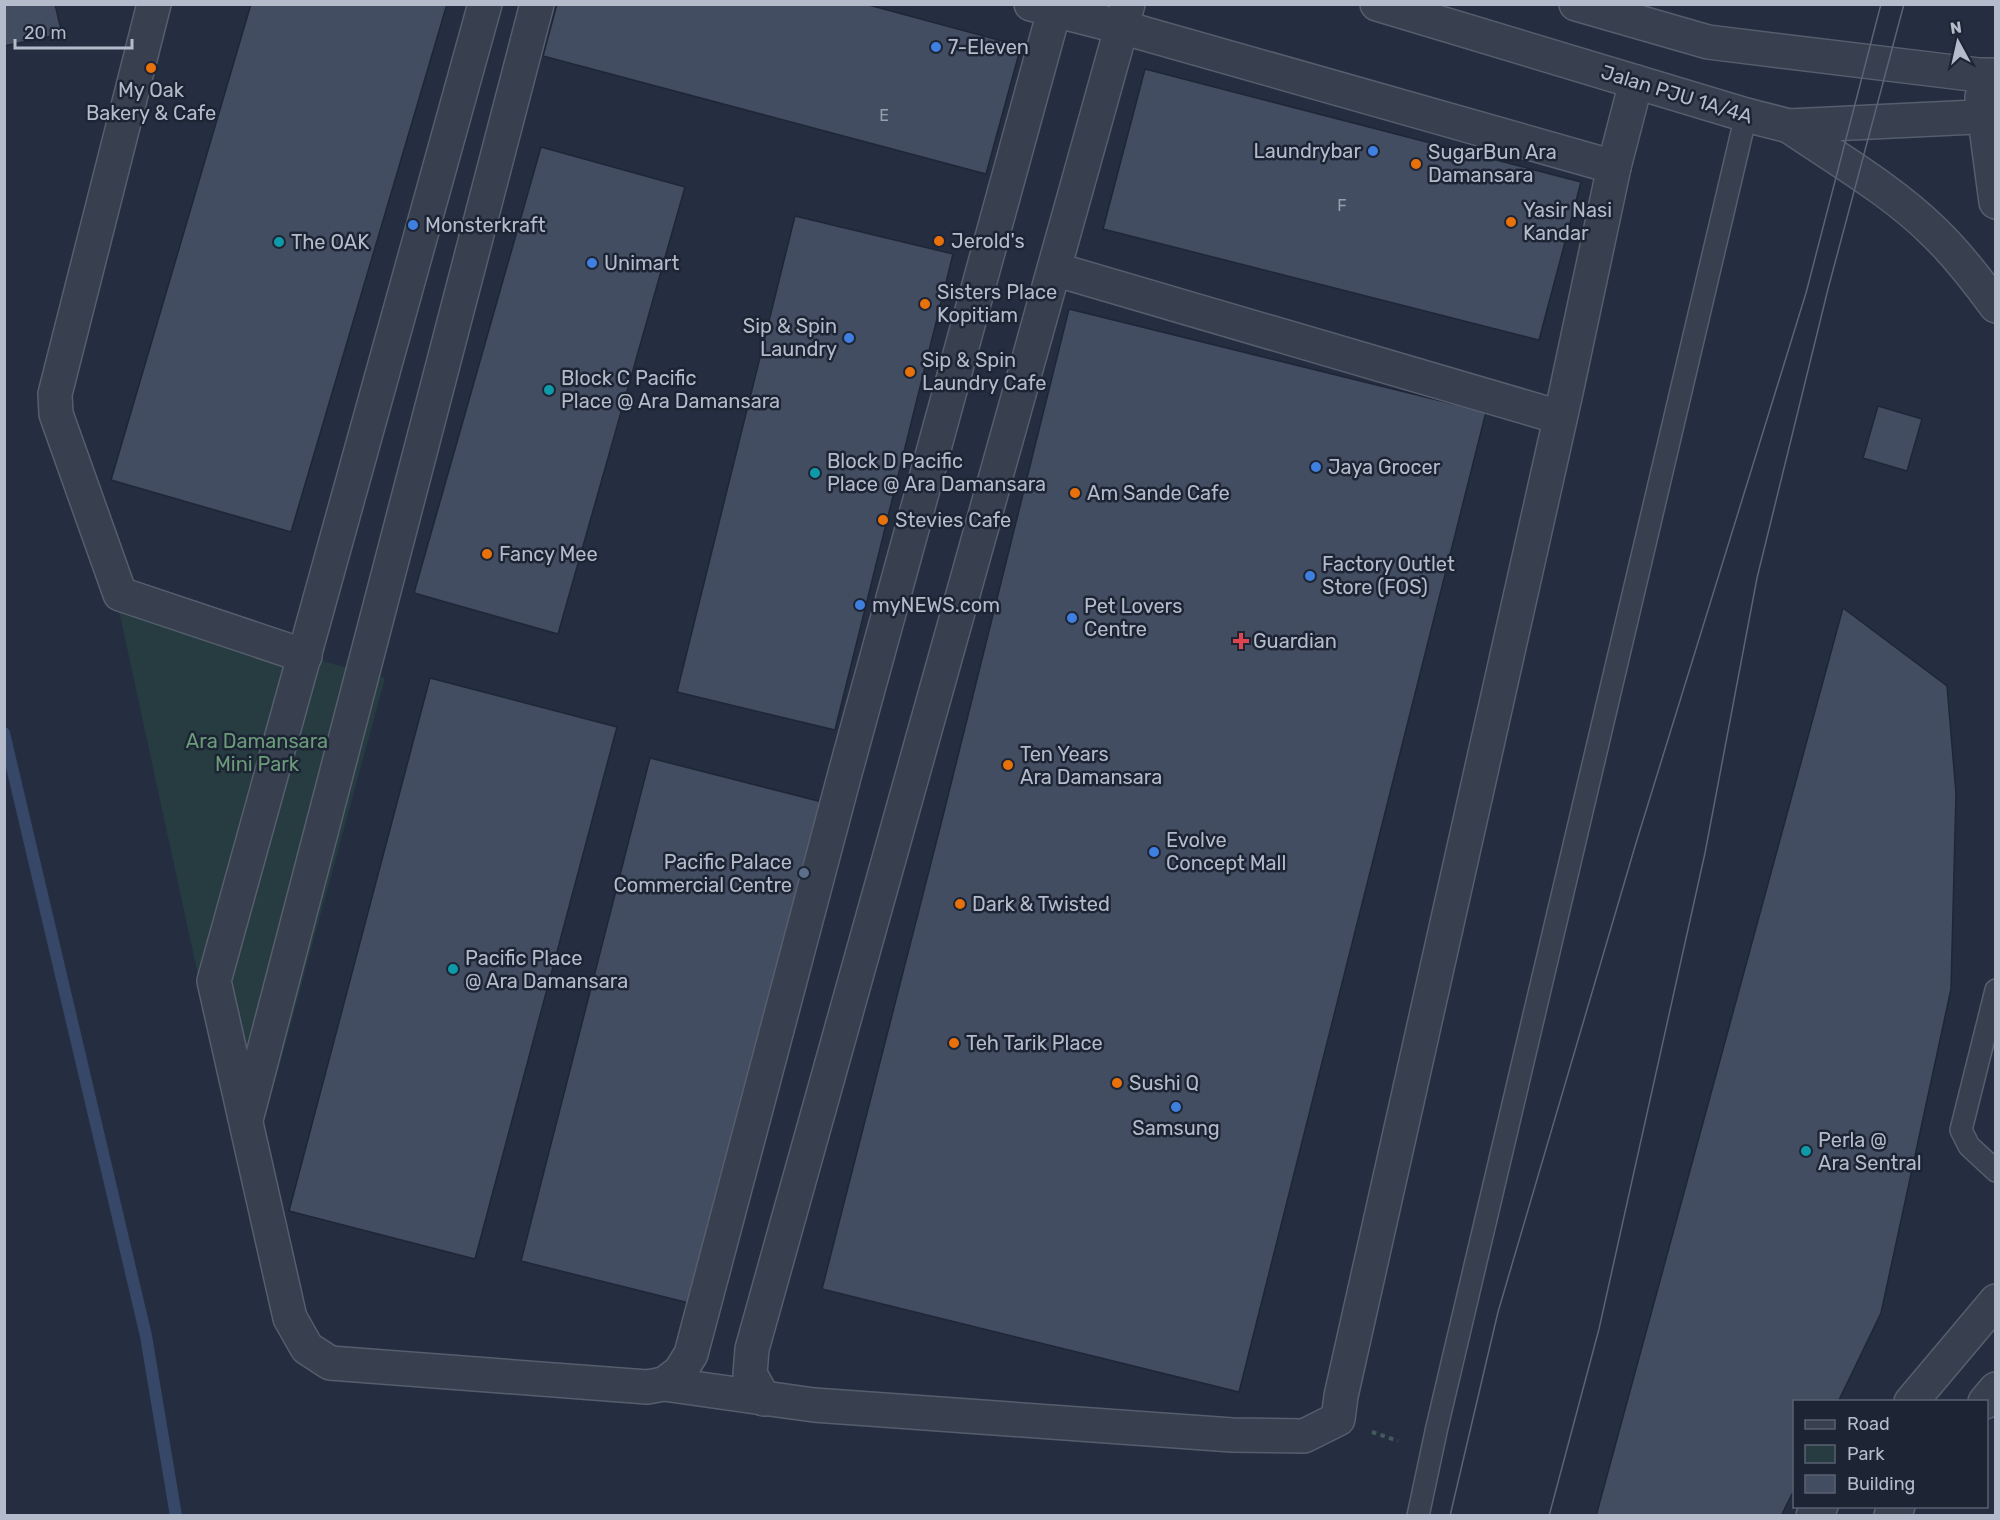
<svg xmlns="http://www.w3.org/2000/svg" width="2000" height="1520" viewBox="0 0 2000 1520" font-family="Rubik,sans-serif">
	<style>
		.green { fill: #263c41 }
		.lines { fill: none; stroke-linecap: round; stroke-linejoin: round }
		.stream { stroke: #374767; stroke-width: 12 }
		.building { fill: #434d62; stroke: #1f2737; stroke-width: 1.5 }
		.service-casing { stroke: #565e6d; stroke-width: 24 }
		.minor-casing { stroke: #565e6d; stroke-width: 36 }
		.tertiary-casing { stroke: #565e6d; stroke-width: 36 }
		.path { stroke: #44595e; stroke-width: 4; stroke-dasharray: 4.5 4.5; stroke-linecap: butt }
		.service { stroke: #384050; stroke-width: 21 }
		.minor { stroke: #384050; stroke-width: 33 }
		.tertiary { stroke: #384050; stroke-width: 33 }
		.tram { stroke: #5a6377; stroke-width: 1.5 }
		.shop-dot { fill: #3f7fe0; stroke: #1d2535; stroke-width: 2 }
		.food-dot { fill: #e8710a; stroke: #1d2535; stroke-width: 2 }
		.culture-dot { fill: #0f9aa8; stroke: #1d2535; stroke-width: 2 }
		.health-dot { fill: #e0444e; stroke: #1d2535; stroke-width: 2 }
		.service-dot { fill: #5c6f8a; stroke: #1d2535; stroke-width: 2 }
		.labels { text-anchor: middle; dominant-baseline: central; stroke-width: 5; stroke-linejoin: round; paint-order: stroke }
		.number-label { font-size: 16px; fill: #98a0b0 }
		.poi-label { font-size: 20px; fill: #b4bbca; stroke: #1d2535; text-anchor: start }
		.street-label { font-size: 20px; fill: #b4bbca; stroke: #1d2535 }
		.park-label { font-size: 20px; fill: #6b9c7a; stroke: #1d2535 }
	</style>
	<rect width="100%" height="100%" fill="#242e40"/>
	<path class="green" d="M118,606l267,72 -140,514z"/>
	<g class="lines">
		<path class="stream" d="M4,733l142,603 30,180"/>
	</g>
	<g class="building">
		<path d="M4,4h51l7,30 -58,12z"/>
		<path d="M251,4h196l-156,528 -180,-52z"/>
		<path d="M557,4h308l156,42 -35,128 -443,-118z"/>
		<path d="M1145,69l436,113 -42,158 -436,-111z"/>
		<path d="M541,147l144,40 -127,447 -144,-41z"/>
		<path d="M795,216l158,38 -118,476 -158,-38z"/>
		<path d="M1069,309l417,103 -247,980 -417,-103 123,-481z"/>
		<path d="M1878,406l44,13 -15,52 -44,-13z"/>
		<path d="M1843,608l104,78 9,107 -5,196 -70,324 -43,89h-44v88l-13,26h-185z"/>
		<path d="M430,678l187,49 -142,532 -186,-48z"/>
		<path d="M650,758l176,45 -129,502 -176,-44z"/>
	</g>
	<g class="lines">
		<defs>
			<g id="service">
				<path d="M1996,990l-35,140 8,16 27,25"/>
				<path d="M1418,1516l19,-89 309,-1312"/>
			</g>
			<g id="minor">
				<path d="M154,4l-99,390 1,20 64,180 185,62"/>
				<path d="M485,4l-271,977 76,337 17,30 23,15 317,24 17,-3 150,21 418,30 72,1 34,-17 3,-23 224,-999 49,-230 22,-85"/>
				<path d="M1031,4l90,23 493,140"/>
				<path d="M1054,269l505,148"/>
				<path d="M247,1116l290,-1112"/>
				<path d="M664,1384l16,-12 11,-18 153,-577 212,-773"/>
				<path d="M764,1399l-14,-25 2,-25 376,-1345"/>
			</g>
			<g id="tertiary">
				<path d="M1377,4l369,111 43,11 207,-10"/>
				<path d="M1576,4l132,38 271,33h17"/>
				<path d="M1982,97l14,105"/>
				<path d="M1789,126c47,32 105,66 145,106 23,22 43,48 62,74"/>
				<path d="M1911,1402l85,-101"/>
				<path d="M1985,1402l11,-13"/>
				<path d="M1813,1516l8,-10"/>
				<path d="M1891,1516l7,-10"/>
			</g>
		</defs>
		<use href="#service" class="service-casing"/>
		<use href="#minor" class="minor-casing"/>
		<use href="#tertiary" class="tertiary-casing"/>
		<path class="path" d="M1372,1432l26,9"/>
		<use href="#service" class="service"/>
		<use href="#minor" class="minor"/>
		<use href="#tertiary" class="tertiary"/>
		<g class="tram">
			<path d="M1450,1516l48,-204 138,-469 170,-550 75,-289"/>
			<path d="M1549,1516l50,-187 106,-476 52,-275 71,-289 76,-285"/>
		</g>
	</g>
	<g class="shop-dot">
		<circle cx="936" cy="47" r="6"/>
		<circle cx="1373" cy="151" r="6"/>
		<circle cx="413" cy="225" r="6"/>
		<circle cx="592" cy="263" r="6"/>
		<circle cx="849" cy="338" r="6"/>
		<circle cx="1316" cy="467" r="6"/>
		<circle cx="1310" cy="576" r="6"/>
		<circle cx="860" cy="605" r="6"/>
		<circle cx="1072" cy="618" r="6"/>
		<circle cx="1154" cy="852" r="6"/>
		<circle cx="1176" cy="1107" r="6"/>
	</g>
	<g class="food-dot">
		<circle cx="151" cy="68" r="6"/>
		<circle cx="1416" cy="164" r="6"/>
		<circle cx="1511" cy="222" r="6"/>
		<circle cx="939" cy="241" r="6"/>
		<circle cx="925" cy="304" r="6"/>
		<circle cx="910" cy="372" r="6"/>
		<circle cx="1075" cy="493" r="6"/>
		<circle cx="883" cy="520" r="6"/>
		<circle cx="487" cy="554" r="6"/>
		<circle cx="1008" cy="765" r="6"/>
		<circle cx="960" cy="904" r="6"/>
		<circle cx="954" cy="1043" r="6"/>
		<circle cx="1117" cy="1083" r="6"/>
	</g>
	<g class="culture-dot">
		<circle cx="279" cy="242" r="6"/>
		<circle cx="549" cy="390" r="6"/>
		<circle cx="815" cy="473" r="6"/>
		<circle cx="453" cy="969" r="6"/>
		<circle cx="1806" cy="1151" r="6"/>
	</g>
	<path class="health-dot" d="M1238 632h6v6h6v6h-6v6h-6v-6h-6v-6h6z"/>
	<circle class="service-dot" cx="804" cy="873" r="6"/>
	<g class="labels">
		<g class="number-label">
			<text x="884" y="115">E</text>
			<text x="1342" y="205">F</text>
		</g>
		<g class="poi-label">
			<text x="948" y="47">7-Eleven</text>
			<text x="151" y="90" text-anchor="middle">My Oak<tspan x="151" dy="23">Bakery &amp; Cafe</tspan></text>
			<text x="1361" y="151" text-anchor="end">Laundrybar</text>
			<text x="1428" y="152">SugarBun Ara<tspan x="1428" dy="23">Damansara</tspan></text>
			<text x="1523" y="210">Yasir Nasi<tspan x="1523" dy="23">Kandar</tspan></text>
			<text x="425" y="225">Monsterkraft</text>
			<text x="951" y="241">Jerold's</text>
			<text x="291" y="242">The OAK</text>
			<text x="604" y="263">Unimart</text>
			<text x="937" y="292">Sisters Place<tspan x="937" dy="23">Kopitiam</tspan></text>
			<text x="837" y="326" text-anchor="end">Sip &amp; Spin<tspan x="837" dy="23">Laundry</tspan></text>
			<text x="922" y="360">Sip &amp; Spin<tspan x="922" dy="23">Laundry Cafe</tspan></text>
			<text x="561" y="378">Block C Pacific<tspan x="561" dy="23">Place @ Ara Damansara</tspan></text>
			<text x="827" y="461">Block D Pacific<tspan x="827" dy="23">Place @ Ara Damansara</tspan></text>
			<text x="1328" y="467">Jaya Grocer</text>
			<text x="1087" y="493">Am Sande Cafe</text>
			<text x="895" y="520">Stevies Cafe</text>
			<text x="499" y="554">Fancy Mee</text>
			<text x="1322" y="564">Factory Outlet<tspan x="1322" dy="23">Store (FOS)</tspan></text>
			<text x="872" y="605">myNEWS.com</text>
			<text x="1084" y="606">Pet Lovers<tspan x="1084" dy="23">Centre</tspan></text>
			<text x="1253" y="641">Guardian</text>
			<text x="1020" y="754">Ten Years<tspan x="1020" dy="23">Ara Damansara</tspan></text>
			<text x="1166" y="840">Evolve<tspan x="1166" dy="23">Concept Mall</tspan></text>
			<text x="792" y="862" text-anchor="end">Pacific Palace<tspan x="792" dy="23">Commercial Centre</tspan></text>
			<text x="972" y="904">Dark &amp; Twisted</text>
			<text x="465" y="958">Pacific Place<tspan x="465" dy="23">@ Ara Damansara</tspan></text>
			<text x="966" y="1043">Teh Tarik Place</text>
			<text x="1129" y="1083">Sushi Q</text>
			<text x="1176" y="1128" text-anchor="middle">Samsung</text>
			<text x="1818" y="1140">Perla @<tspan x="1818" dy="23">Ara Sentral</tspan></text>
		</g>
		<g class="street-label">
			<text transform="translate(1677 94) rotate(17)">Jalan PJU 1A/4A</text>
		</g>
		<g class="park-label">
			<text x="257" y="741">Ara Damansara<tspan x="257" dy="23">Mini Park</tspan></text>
		</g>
	</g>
	<rect width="2000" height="1520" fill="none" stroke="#b4bbca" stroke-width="12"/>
	<rect x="1793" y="1400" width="195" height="108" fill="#1d2535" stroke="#596171" stroke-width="1.5"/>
	<rect x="1805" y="1420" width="30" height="9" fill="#384050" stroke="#596171" stroke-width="1.5"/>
	<text x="1847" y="1430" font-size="18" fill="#b4bbca">Road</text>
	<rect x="1805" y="1445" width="30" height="18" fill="#263c41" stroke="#596171" stroke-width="1.5"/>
	<text x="1847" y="1460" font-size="18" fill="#b4bbca">Park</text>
	<rect x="1805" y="1475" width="30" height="18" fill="#434d62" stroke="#596171" stroke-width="1.5"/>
	<text x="1847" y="1490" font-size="18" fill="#b4bbca">Building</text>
	<g transform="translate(1958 42) rotate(352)" stroke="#1d2535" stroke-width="4.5" paint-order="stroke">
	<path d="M0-4.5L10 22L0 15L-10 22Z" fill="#b4bbca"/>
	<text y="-9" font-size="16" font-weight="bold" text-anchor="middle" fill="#b4bbca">N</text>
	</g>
	<path d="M15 39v9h117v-9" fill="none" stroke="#b4bbca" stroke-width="3"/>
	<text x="24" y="39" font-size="18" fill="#b4bbca" stroke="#1d2535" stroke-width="4.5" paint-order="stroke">20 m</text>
</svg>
